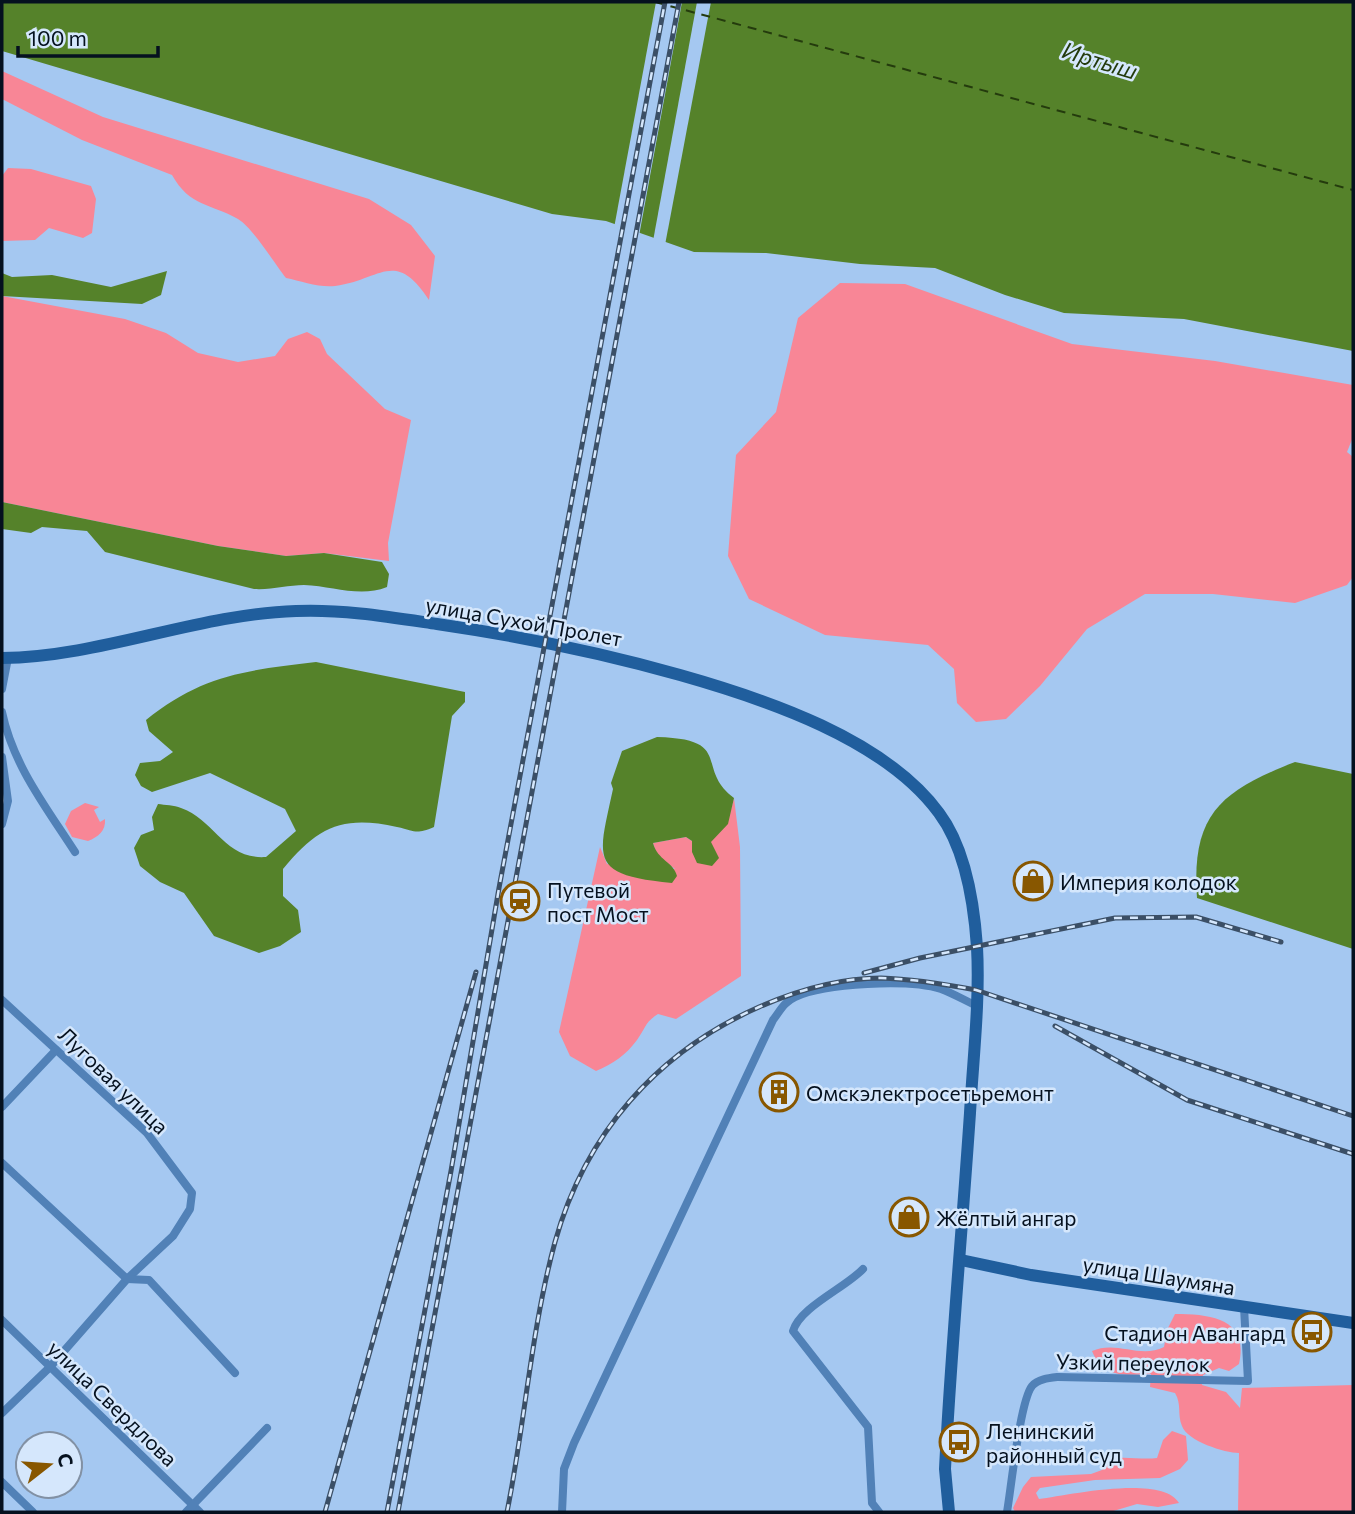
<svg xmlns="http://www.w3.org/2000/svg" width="1355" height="1514" viewBox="0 0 1355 1514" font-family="Commissioner,sans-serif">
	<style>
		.green { fill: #f88696 }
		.water { fill: #55822a }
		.pier { fill: #a5c8f1 }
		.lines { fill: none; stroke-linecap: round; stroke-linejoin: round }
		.ferry { stroke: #243b0d; stroke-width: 2; stroke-dasharray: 9 7; stroke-linecap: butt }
		.minor { stroke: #5181b7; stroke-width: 8 }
		.secondary { stroke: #205e9d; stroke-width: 12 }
		.rail-casing { stroke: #3b4f66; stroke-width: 5 }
		.rail { stroke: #d5e7fc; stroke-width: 2.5; stroke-dasharray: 8; stroke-linecap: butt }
		.labels { text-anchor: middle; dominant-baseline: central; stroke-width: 5; stroke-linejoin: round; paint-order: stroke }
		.street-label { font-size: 21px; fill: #05111f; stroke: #d5e7fc }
		.poi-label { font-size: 21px; fill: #05111f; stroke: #d5e7fc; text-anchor: start }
		.water-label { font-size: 23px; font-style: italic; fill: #243b0d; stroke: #d5e7fc }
	</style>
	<rect width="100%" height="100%" fill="#a5c8f1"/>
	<g class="green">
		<path d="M2,71l101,46 266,82 42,26 24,31 -6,44c-34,-52 -48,-20 -94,-14 -15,2 -34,-5 -49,-8 -12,-15 -33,-50 -48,-59 -28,-16 -48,-12 -66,-44l-90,-35 -80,-41z"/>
		<path d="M8,168l23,1 60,17 5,13 -4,34 -9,5 -34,-10 -14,12 -33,1v-65z"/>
		<path d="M840,283l65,1 167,60 143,17 138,24v52l-6,15 6,5v120l-6,8 -52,18 -82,-9h-68l-58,35 -47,57 -34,33 -30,3 -19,-19 -3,-34 -26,-24 -103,-10 -76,-36 -21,-43 8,-101 40,-43 22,-94z"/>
		<path d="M2,296l123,23 41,14 32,20 40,9 37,-6 13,-17 19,-7 13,7 7,15 58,55 26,11 -23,123 1,18 -65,-8 -38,3 -68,-10 -216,-44z"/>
		<path d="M734,798l6,49 1,129 -65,43 -18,-5c-13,8 -13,15 -21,26 -11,15 -24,24 -41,31l-26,-15 -11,-24 41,-185 7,17 68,5 -18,-14 -4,-12 33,-6 6,4v11c28,-15 35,-23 42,-54z"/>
		<path d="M85,803l14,4 -5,3 6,12 5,-3c1,12 -7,18 -17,22l-16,-4 -7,-13 6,-13z"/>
		<path d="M1175,1314c37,0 74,5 64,50l-10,7 -10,-3 -16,7 -1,10 24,7 14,16 2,-20 111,-3v127h-115l1,-59c-14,0 -52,-12 -57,-27 -5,-12 0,-21 -7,-33l-25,-6 1,-13c-25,1 -48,5 -59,-23 24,-11 48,8 72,-4l3,-17z"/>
		<path d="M1172,1431l14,5 2,24 -8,9 -20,9 -65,2 -55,8 -4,5 3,6c29,-4 124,-25 140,4l-21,4 -21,-3 -27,8h-95l-2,-4 10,-21 8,-10 60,-3 11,-4 3,-10c17,-5 34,0 52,-2l6,-18z"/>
	</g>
	<g class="water">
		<path d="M2,2h1351v349l-169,-32 -120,-6 -59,-18 -70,-27 -75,-4 -94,-11 -72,-1 -88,-31 -54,-7 -550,-163z"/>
		<path d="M167,271l-6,24 -19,9 -140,-8v-23l10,4 40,-2 59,12z"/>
		<path d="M2,502l216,44 68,10 38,-3 58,9 7,12 -2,13c-27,11 -54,-1 -83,-2 -16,0 -32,5 -50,4l-149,-37 -18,-21 -45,-4 -11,6 -29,-4z"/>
		<path d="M316,662l149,30v10l-13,14 -18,111c-19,8 -18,4 -37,0 -55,-12 -79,0 -114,42v27l15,14 3,22 -21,14 -21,7 -45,-17 -30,-43 -24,-11 -20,-16 -6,-18 7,-13 13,-5 -2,-13 6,-13c7,1 16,1 23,4 34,12 44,52 85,49l30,-26 -11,-22 -75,-36 -58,19 -11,-6 -6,-11 5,-12 20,-2 13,-9 -24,-21 -3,-11c55,-45 101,-50 170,-58z"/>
		<path d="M657,737c78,2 37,31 77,61l-6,26 -17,18 8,16 -7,8 -15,-3 -5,-11v-11l-6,-4 -33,6c5,18 20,18 24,33l-5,7c-84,-8 -74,-24 -59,-94l-2,-6 11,-32z"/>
		<path d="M1295,762l58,12v175l-156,-51c-6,-84 24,-107 98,-136z"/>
	</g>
	<g class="pier">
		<path d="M656,2h26l-43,234 -25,-8z"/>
		<path d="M697,2h14l-46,243 -12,-4z"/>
	</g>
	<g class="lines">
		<path class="ferry" d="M655,2l698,188"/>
		<g class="minor">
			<path d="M2,689l6,-31"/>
			<path d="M2,712c11,53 44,95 73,140"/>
			<path d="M2,757l6,44 -6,23"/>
			<path d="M2,1000l145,133 45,60 -2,16 -17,27 -46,43 -77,88 -48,46"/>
			<path d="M2,1107l54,-57"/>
			<path d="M2,1163l125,116 22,1 86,93"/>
			<path d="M863,1269c-18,19 -63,38 -70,62l75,96 4,76 7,9"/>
			<path d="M2,1320l198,192"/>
			<path d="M2,1482l31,30"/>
			<path d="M186,1512l81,-84"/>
			<path d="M562,1512l2,-43 10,-26 199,-423c7,-9 11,-18 22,-23 30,-14 114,-18 146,-8 11,4 23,11 34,16"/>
			<path d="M1007,1512c4,-23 13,-111 25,-126 6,-7 17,-8 26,-9l190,4 -4,-74"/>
		</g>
		<g class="secondary">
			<path d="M2,658c99,-1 195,-44 294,-47 47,-2 94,6 141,13 82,12 162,28 243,51 85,24 205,64 259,138 27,36 35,90 38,134 3,54 -4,112 -7,166 -8,119 -19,237 -25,356l4,43"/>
			<path d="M961,1260l70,15 322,48"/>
		</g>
		<defs>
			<g id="rail">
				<path d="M864,973l56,-15 195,-40 81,-1 85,25"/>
				<path d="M1055,1026l132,74 166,54"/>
				<path d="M325,1512l151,-540"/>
				<path d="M387,1512l64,-341 48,-283 166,-886"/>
				<path d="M398,1512l281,-1510"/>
				<path d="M507,1512c18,-89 24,-182 48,-270 30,-108 102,-190 204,-235 39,-17 80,-29 122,-29 32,1 63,6 95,12l377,126"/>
			</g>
		</defs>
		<use href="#rail" class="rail-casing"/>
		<use href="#rail" class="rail"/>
	</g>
	<defs>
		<symbol id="shop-ring" viewBox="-11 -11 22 22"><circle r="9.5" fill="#d5e7fc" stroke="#885700" stroke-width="1.5"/><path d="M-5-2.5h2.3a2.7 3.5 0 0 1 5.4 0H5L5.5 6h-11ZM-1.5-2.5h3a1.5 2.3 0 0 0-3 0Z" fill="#885700"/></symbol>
		<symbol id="station-ring" viewBox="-11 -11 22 22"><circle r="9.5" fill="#d5e7fc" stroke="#885700" stroke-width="1.5"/><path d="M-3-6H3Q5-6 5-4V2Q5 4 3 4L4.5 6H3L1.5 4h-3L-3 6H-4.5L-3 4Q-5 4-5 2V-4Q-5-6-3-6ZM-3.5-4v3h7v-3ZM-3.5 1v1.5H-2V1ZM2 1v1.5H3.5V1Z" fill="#885700"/></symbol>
		<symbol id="building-ring" viewBox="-11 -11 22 22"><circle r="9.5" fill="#d5e7fc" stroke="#885700" stroke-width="1.5"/><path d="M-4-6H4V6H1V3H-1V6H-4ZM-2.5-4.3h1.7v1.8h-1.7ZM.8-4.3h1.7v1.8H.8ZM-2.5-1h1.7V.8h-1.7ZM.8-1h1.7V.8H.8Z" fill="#885700"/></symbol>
		<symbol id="bus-ring" viewBox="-11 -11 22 22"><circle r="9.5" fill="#d5e7fc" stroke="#885700" stroke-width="1.5"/><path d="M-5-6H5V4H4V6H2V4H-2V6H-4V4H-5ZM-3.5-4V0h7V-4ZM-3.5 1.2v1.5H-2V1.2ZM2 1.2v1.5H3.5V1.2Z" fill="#885700"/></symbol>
	</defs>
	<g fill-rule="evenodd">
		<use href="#shop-ring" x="1011" y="859" width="44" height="44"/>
		<use href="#station-ring" x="498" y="879" width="44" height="44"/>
		<use href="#building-ring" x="757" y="1070" width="44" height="44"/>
		<use href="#shop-ring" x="887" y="1195" width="44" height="44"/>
		<use href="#bus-ring" x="1290" y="1310" width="44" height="44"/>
		<use href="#bus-ring" x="937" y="1420" width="44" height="44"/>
	</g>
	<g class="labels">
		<g class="street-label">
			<text transform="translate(524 621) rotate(10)">улица Сухой Пролет</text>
			<text transform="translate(114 1080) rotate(44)">Луговая улица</text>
			<text transform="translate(1159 1275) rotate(9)">улица Шаумяна</text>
			<text transform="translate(1133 1362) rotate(1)">Узкий переулок</text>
			<text transform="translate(113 1403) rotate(44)">улица Свердлова</text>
		</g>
		<g class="poi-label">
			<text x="1060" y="881">Империя колодок</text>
			<text x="547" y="889">Путевой<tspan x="547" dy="24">пост Мост</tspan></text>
			<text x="806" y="1092">Омскэлектросетьремонт</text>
			<text x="936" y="1217">Жёлтый ангар</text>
			<text x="1285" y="1332" text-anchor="end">Стадион Авангард</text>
			<text x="986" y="1430">Ленинский<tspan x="986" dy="24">районный суд</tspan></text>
		</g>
		<g class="water-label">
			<text transform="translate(1100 60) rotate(17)">Иртыш</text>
		</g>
	</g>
	<rect width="1355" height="1514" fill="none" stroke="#05111f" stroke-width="7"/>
	<g transform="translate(49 1465) rotate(73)"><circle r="33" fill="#d5e7fc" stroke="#8291a4" stroke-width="2"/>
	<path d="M0-5L12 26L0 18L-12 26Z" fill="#885700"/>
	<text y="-10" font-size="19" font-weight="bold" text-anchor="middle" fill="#05111f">С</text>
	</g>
	<path d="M18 46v10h140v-10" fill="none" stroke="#05111f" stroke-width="3.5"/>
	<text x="28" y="46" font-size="21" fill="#05111f" stroke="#d5e7fc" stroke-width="5" paint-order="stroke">100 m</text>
</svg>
